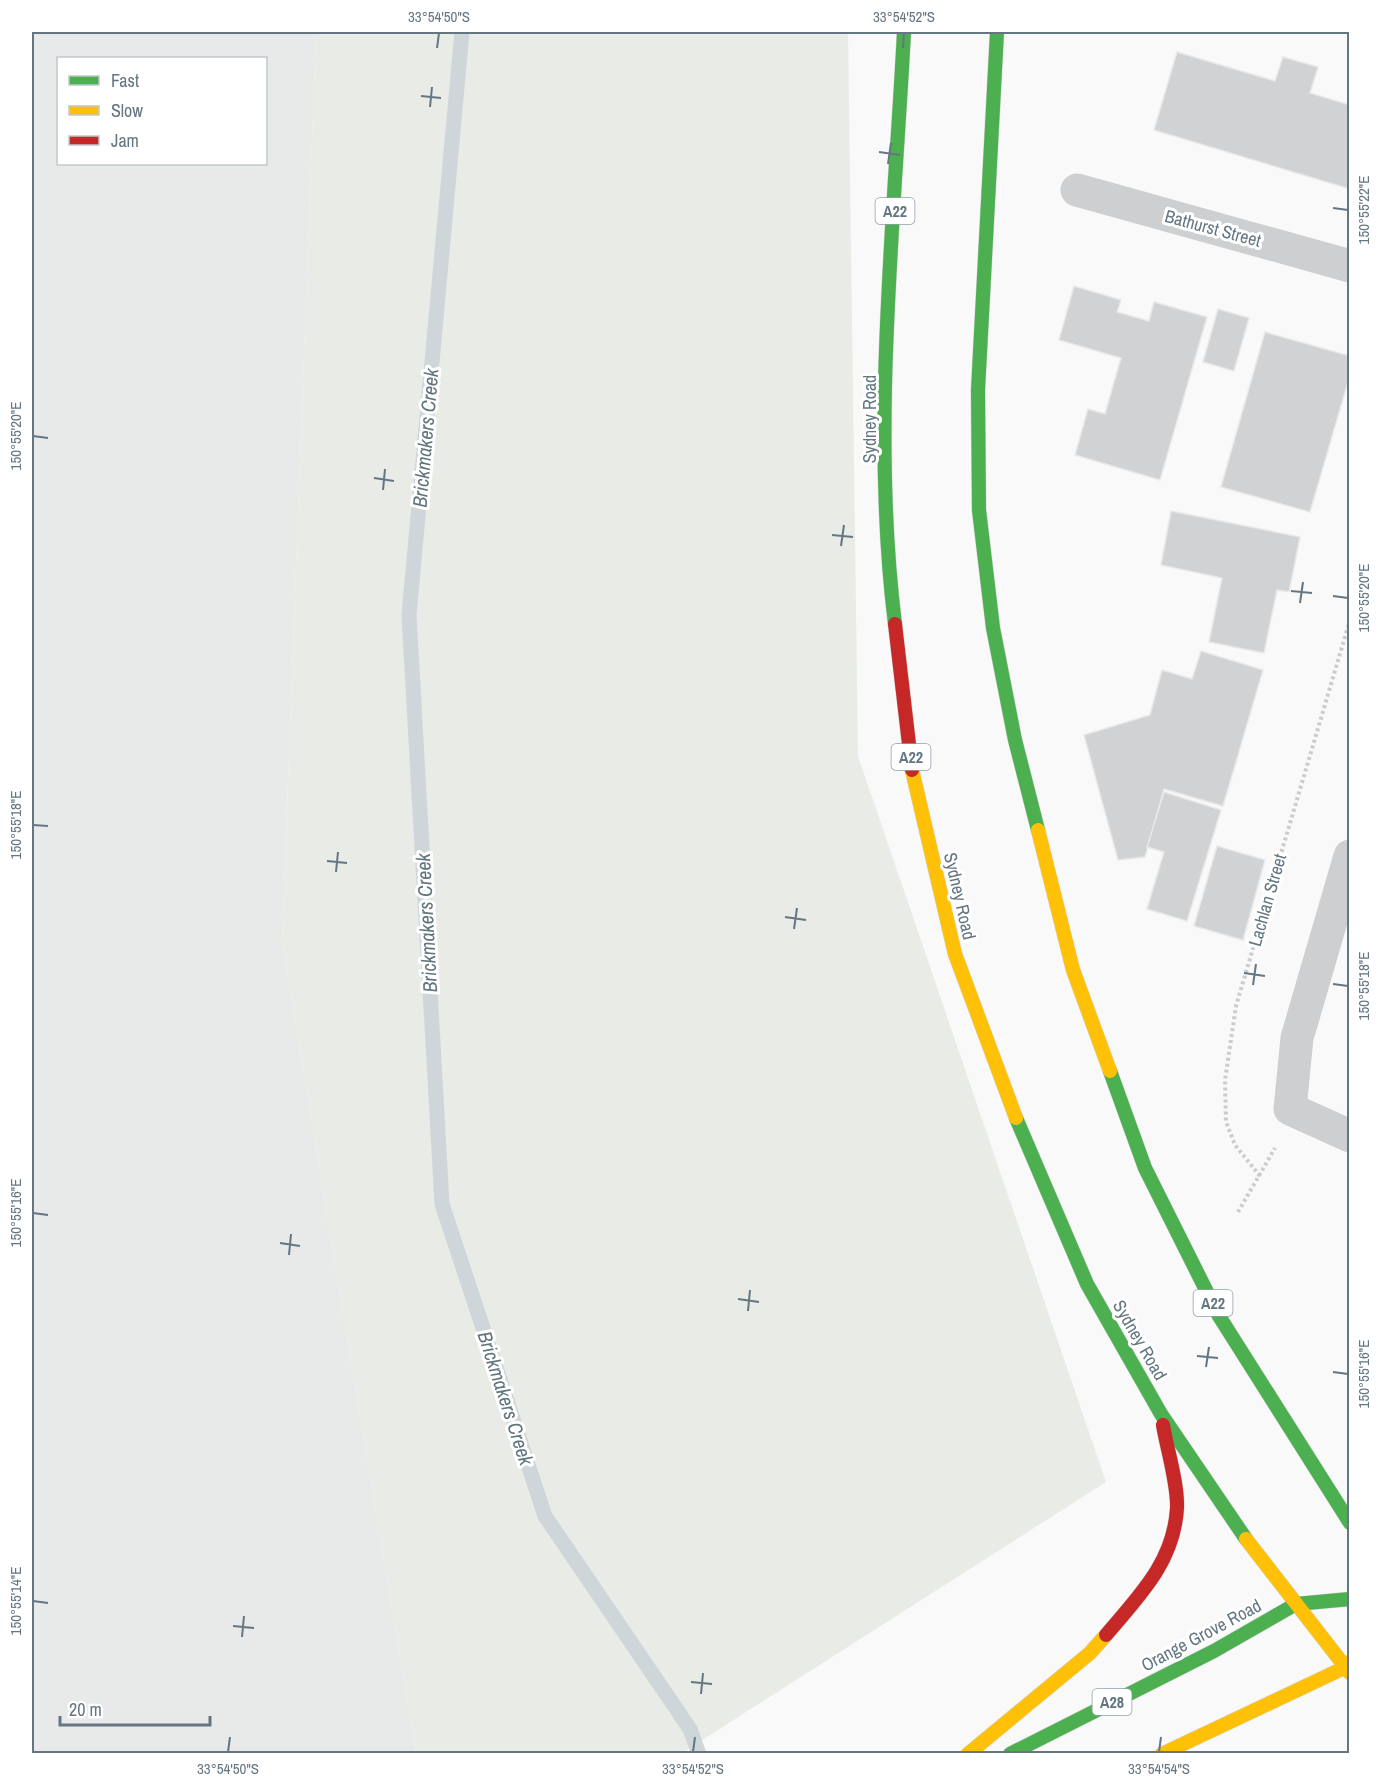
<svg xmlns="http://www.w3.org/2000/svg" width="1381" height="1785" viewBox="0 0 1381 1785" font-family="'Archivo Narrow',sans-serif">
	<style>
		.built { fill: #e8e9e9; fill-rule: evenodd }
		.green { fill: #e8ebe6 }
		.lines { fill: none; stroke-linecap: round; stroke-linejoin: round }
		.stream { stroke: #ced6d9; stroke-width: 15 }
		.building { fill: #d0d2d3; stroke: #e8e8e8; stroke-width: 1.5 }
		.fast-casing { stroke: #d5d6d6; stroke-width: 15 }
		.slow-casing { stroke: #d5d6d6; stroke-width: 15 }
		.jam-casing { stroke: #d5d6d6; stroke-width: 15 }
		.path { stroke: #cbcccd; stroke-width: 4; stroke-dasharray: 3 3; stroke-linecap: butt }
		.street { stroke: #cecfd0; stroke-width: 33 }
		.fast { stroke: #4caf50; stroke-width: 14 }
		.slow { stroke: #ffc107; stroke-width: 14 }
		.jam { stroke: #c62828; stroke-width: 14 }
		.ticks { fill: none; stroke: #657683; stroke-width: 2 }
		.labels { text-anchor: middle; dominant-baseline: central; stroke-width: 6; stroke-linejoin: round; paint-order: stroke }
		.shield { fill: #fff; stroke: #939fa8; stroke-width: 1.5 }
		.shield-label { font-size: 16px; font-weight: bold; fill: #657683 }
		.street-label { font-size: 18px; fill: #657683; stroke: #fff }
		.water-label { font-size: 20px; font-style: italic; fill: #60757c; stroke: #fff }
		.neatline { fill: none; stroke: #657683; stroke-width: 2 }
		.ticks-label { font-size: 15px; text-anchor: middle; fill: #657683 }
	</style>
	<rect width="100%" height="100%" fill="#f9f9f9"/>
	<path class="built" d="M32,32h284l-34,910 134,811 -384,1zM58,58h208v106h-208z"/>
	<path class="green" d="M316,32h532l10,724 248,726 -424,271h-266l-134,-811z"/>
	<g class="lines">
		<path class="stream" d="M462,32l-53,583 33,589 103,312 145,213 9,25"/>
	</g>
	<g class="building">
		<path d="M1177,52l98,29 8,-24 35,10 -8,26 40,12v84l-196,-59z"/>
		<path d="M1074,286l47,14 -4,12 32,9 5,-19 53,15 -47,163 -85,-25 13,-46 17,5 16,-56 -62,-18z"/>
		<path d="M1218,309l31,9 -15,53 -31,-9z"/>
		<path d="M1265,332l85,24v19l-40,137 -89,-25z"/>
		<path d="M1171,511l129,26 -11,55 -12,-2 -13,63 -55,-11 13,-64 -61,-13z"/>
		<path d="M1201,651l62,19 -40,136 -59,-17 -19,68 -27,3 -34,-125 66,-20 12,-45 30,9z"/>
		<path d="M1164,792l57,18 -34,111 -40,-12 17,-57 -17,-5z"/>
		<path d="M1217,846l48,14 -22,80 -49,-14z"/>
	</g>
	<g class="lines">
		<defs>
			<g id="fast">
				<path d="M997,32l-19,358 1,120 14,118 22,112 23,90"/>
				<path d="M895,624c-24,-192 -1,-399 9,-592"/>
				<path d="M1110,1071l35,97 74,148 131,207"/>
				<path d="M1016,1118l71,166 74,130 85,125"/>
				<path d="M1010,1754l204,-103 82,-47 54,-5"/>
			</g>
			<g id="slow">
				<path d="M912,770l43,184 61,164"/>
				<path d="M1038,830l35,140 37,101"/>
				<path d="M1246,1539l104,134"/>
				<path d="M968,1754l122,-101 16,-18"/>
				<path d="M1162,1754l184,-87 4,-5"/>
			</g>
			<g id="jam">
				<path d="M895,624l17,146"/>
				<path d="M1106,1635c33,-39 68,-73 71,-127 1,-24 -10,-59 -14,-83"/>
			</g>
		</defs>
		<use href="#fast" class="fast-casing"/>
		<use href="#slow" class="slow-casing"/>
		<use href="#jam" class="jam-casing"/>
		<g class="path">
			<path d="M1260,1176l-25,-31 -9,-23 -1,-42 11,-74 114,-386"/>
			<path d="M1238,1212l37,-64"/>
		</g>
		<g class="street">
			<path d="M1077,190l273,76"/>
			<path d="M1350,856l-53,182 -7,71 60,27"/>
		</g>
		<use href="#fast" class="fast"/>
		<use href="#slow" class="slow"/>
		<use href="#jam" class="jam"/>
	</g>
	<path class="ticks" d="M437,48l2,-15M903,48l1,-15M421,96l20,2M430,107l2,-20M879,152l21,3M888,164l3,-21M1333,208l15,2M33,436l15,2M374,478l20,3M383,490l2,-21M832,535l21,2M841,546l3,-21M1291,591l21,2M1333,596l15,2M1300,603l3,-21M33,825l15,1M327,861l20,2M336,872l2,-20M785,917l21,3M794,929l3,-21M1244,973l21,3M1333,984l15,2M1253,985l3,-21M33,1213l15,2M280,1243l20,3M289,1255l2,-21M738,1299l21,3M748,1311l2,-21M1197,1356l21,2M1206,1367l3,-20M1333,1372l15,2M33,1601l15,2M233,1626l21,2M242,1637l2,-21M691,1682l21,2M701,1694l2,-21M228,1752l2,-15M693,1752l2,-15M1159,1752l2,-15"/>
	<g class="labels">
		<g class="shield">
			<rect x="875.5" y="198" width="39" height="26" rx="4.5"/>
			<rect x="891.5" y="744" width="39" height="26" rx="4.5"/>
			<rect x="1193.5" y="1290" width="39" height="26" rx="4.5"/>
			<rect x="1092.5" y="1689" width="39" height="26" rx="4.5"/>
		</g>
		<g class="shield-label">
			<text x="895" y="211">A22</text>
			<text x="911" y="757">A22</text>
			<text x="1213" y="1303">A22</text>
			<text x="1112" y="1702">A28</text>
		</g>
		<g class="street-label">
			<text transform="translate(1213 228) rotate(15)">Bathurst Street</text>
			<text transform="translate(869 419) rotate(-90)">Sydney Road</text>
			<text transform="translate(960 896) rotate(77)">Sydney Road</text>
			<text transform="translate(1267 900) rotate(-74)">Lachlan Street</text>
			<text transform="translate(1140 1340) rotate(60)">Sydney Road</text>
			<text transform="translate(1201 1635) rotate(-28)">Orange Grove Road</text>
		</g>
		<g class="water-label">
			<text transform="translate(425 438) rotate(-85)">Brickmakers Creek</text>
			<text transform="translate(426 923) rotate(-93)">Brickmakers Creek</text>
			<text transform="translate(506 1398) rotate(72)">Brickmakers Creek</text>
		</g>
	</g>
	<rect width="1381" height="1785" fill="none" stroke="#ffffff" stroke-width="66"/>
	<rect x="57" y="57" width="210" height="108" fill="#ffffff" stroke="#c1c8cd" stroke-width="1.5"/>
	<rect x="69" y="76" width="30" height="9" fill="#4caf50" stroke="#c1c8cd" stroke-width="1.5"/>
	<text x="111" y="87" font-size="18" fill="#657683">Fast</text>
	<rect x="69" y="106" width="30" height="9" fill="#ffc107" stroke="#c1c8cd" stroke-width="1.5"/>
	<text x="111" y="117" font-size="18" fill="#657683">Slow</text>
	<rect x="69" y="136" width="30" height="9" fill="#c62828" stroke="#c1c8cd" stroke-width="1.5"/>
	<text x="111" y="147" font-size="18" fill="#657683">Jam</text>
	<path d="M60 1716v9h150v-9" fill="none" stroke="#657683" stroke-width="3"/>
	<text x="69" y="1716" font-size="18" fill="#657683" stroke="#ffffff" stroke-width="4.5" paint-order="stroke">20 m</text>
	<rect x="33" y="33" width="1315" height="1719" class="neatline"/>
	<g class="ticks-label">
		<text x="439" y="22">33°54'50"S</text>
		<text x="904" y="22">33°54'52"S</text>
		<text transform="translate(1364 210) rotate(-90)" y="5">150°55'22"E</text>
		<text transform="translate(16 436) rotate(-90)" y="5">150°55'20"E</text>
		<text transform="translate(1364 598) rotate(-90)" y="5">150°55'20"E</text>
		<text transform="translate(16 825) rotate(-90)" y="5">150°55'18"E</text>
		<text transform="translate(1364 986) rotate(-90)" y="5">150°55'18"E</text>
		<text transform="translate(16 1213) rotate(-90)" y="5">150°55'16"E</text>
		<text transform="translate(1364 1374) rotate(-90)" y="5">150°55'16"E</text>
		<text transform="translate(16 1601) rotate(-90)" y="5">150°55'14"E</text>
		<text x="228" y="1774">33°54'50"S</text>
		<text x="693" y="1774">33°54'52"S</text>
		<text x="1159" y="1774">33°54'54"S</text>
	</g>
</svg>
